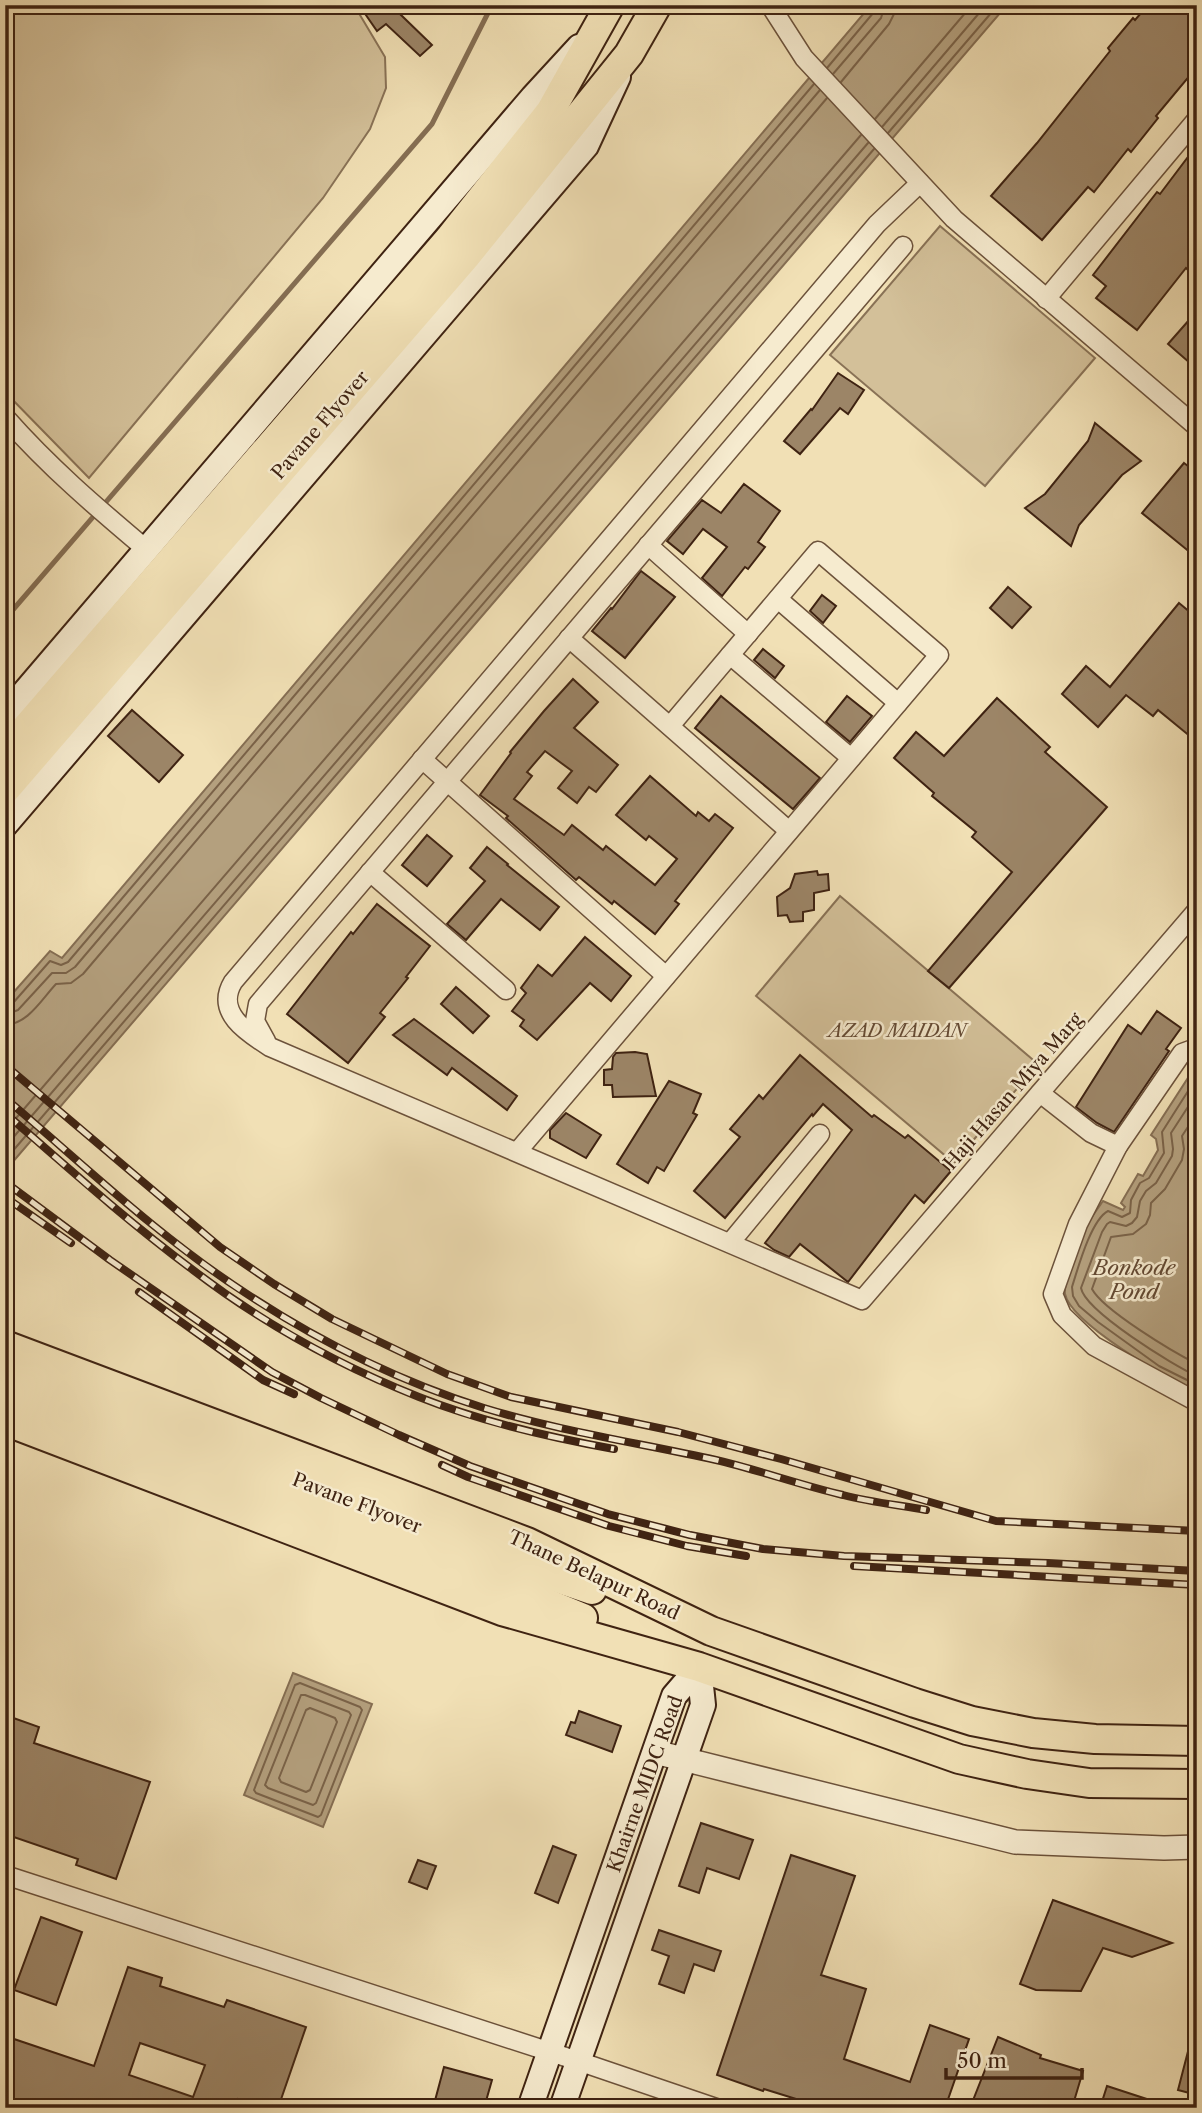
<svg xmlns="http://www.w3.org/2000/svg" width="1202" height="2113" viewBox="0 0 1202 2113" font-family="'Libre Caslon Text',serif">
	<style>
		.green { fill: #d3c099; stroke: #897256; stroke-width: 2 }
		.water { fill: #b4a07e; stroke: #856e53; stroke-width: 2 }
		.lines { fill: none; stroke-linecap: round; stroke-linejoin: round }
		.shore { stroke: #7a6248; stroke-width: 2 }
		.stream { stroke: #856e53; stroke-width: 5 }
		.building { fill: #9c8567; stroke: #3f2312; stroke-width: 2; fill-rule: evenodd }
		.minor-casing { stroke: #6c523b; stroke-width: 21 }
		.tertiary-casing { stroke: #6c523b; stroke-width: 26 }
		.secondary-casing { stroke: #3f2312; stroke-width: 28 }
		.primary-casing { stroke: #3f2312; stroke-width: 32 }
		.minor { stroke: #f6ebcf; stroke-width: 18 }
		.tertiary { stroke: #f6ebcf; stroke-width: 23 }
		.secondary { stroke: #f6ebcf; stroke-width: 24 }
		.primary { stroke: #f1e0b5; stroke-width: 28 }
		.rail-casing { stroke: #3f2312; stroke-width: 8 }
		.rail { stroke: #f6ebcf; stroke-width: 5; stroke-dasharray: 16; stroke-linecap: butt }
		.labels { text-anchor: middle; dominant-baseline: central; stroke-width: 5; stroke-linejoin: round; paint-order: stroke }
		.street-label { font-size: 19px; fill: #3f2312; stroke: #f6ebcf }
		.park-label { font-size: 19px; font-style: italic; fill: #644a34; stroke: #f6ebcf }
		.water-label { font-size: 21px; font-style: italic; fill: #624832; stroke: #f6ebcf }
	</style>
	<rect width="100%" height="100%" fill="#f1e0b5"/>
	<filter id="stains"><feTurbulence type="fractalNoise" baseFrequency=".00286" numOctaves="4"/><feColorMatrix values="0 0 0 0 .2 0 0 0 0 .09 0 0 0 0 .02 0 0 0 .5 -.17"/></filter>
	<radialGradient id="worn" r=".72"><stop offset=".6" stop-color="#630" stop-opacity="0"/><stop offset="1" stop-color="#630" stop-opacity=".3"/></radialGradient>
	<g class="green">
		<path d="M5,5h349l31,52 1,31 -16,41 -47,69 -234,280 -84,-86z"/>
		<path d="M940,226l155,132 -110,128 -155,-131z"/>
		<path d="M840,896l198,168 -84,99 -198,-167z"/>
	</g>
	<g class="water">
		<path d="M871,5h136l-1002,1166v-169l45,-51 12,7z"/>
		<path d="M1197,1064v329c-28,-14 -126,-69 -132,-99 -2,-11 17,-59 23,-71 4,-7 10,-15 15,-22l20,9 2,-3 -4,-4 17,-29 5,2 15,-26 -2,-11 -5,-4z"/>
		<path d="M293,1673l79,31 -49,123 -79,-32z"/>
	</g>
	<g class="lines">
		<g class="shore">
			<path d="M827,68l47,-56 2,-7"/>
			<path d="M833,74l48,-56 4,-13"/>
			<path d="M841,82l48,-58 5,-10 1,-9"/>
			<path d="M875,119l97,-114"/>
			<path d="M882,127l104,-122"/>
			<path d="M888,133l110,-128"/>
			<path d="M5,1006l8,-3 37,-42 11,4 7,-3 746,-878"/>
			<path d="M5,1015l13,-5 34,-37h14l9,-6 745,-877"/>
			<path d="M5,1025c23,-1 36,-25 51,-41l15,-1 12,-9 744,-876"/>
			<path d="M1197,1077l-35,55 2,21 -15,25 -9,5 -9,17 -1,13 -8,4 -14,-6c-17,9 -30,57 -36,76l1,9 6,10 19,16 61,44 38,19"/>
			<path d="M1197,1093l-26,40 2,16 -1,7 -16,27 -10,8 -6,10 -3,16 -5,6 -6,3 -16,-4 -3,2 -5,8 -21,56c4,23 93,78 116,88"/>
			<path d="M1197,1113l-15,23 2,13 -2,11 -17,29 -14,14 -1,12 -4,9 -13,10 -22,3 -19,52c11,21 81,63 105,75"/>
			<path d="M5,1131l856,-996"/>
			<path d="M5,1147l863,-1004"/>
			<path d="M5,1160l869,-1011"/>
			<path d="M300,1683l60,24 2,3 -41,105 -3,2 -62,-24 -2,-3 41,-105z"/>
			<path d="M301,1695h4l44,17 2,3 -35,88 -3,2 -45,-17 -3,-3z"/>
			<path d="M310,1708l25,10 2,4 -27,68 -4,2 -25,-10 -2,-4 27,-68z"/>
		</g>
		<path class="stream" d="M5,619l427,-495 60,-119"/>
	</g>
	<g class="building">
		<path d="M359,5h53l-12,9 32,31 -12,11 -34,-32 -9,7z"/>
		<path d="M1148,5h49v62l-41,49 2,2 -27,34 -3,-3 -34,43 -6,-5 -46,53 -51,-44 46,-53 73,-92 -2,-3 25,-30 2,2z"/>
		<path d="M1197,145v119l-7,8 -4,-4 -49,62 -41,-32 10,-12 -13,-11 64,-83 3,2z"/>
		<path d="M1197,311v58l-29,-25z"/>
		<path d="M838,373l26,17 -16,24 -8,-6 -40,46 -16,-13 27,-32 1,1z"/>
		<path d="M1095,423l46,38 -19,14 -43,50 -8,21 -46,-38 20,-14 43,-53z"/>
		<path d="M1184,463l13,10v85l-55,-45z"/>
		<path d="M744,484l36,27 -22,31 7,5 -17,22 -3,-2 -23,29 -20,-18 25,-31 -24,-18 -20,25 -16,-13 35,-41 19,13z"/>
		<path d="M641,571l34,26 -50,61 -33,-27 19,-23 1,1z"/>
		<path d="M1008,587l23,20 -19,21 -22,-20z"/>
		<path d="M822,595l14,11 -13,17 -13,-12z"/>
		<path d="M1179,603l18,15v124l-39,-32 -5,6 -27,-21 -28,32 -36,-33 24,-28 24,21z"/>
		<path d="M763,649l21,17 -9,12 -21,-18z"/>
		<path d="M573,679l25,23 -24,26 44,37 -22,27 -7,-5 -12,16 -19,-15 14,-17 -27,-20 -18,21 5,4 -18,23 50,36 8,-10 31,25 3,-4 49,39 22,-26 -28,-23 -3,4 -30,-25 34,-39 46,40 2,-4 11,9 6,-7 18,14 -58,73 4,3 -24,30 -41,-33 -2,3 -33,-27 -3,3 -70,-62 2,-2 -28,-21 31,-42 -1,-1 34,-41z"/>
		<path d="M721,696l99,82 -27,31 -98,-81z"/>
		<path d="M847,696l25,20 -22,26 -24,-20z"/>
		<path d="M997,698l53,49 -5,5 62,55 -158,181 -21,-17 84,-99 -40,-35 4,-5 -44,-36 2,-3 -40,-35 22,-26 28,24z"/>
		<path d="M132,710l51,45 -24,27 -51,-46z"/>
		<path d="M427,835l25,21 -25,30 -25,-21z"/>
		<path d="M487,847l21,17 -1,1 52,42 -19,23 -39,-31 -35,41 -19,-16 38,-43 -15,-13z"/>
		<path d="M817,871l1,4 10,-1 1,16 -15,3v17l-11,2v9l-13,1 -3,-7 -9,1 -1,-19 13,-9 5,-14z"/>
		<path d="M377,904l53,42 -24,31 2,1 -28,35 5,4 -37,46 -61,-49 64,-82 2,2z"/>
		<path d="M585,937l46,39 -20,25 -21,-18 -53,57 -17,-14 4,-6 -12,-9 14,-18 -5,-5 17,-23 14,11z"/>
		<path d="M456,987l33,29 -16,17 -32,-29z"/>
		<path d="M1157,1011l24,17 -15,21 3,2 -6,9 -49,72 -17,-9 -21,-16 52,-82 13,9z"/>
		<path d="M414,1019l103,77 -10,14 -55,-42 -5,7 -54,-40z"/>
		<path d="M635,1052l12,2 9,42 -43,1 -1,-12h-8v-15l8,-1 1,-12 3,-4z"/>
		<path d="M800,1055l72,62 2,-2 31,23 3,-3 43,36 -27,32 -9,-8 -67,87 -48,-38 -11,13 -15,-7 -9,-7 87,-113 -29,-26 -10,12 -1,-2 -87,104 -31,-27 46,-54 -10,-8 29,-34 4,4z"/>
		<path d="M669,1081l32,13 -8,19 4,2 -33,56 -7,-4 -9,16 -31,-19z"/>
		<path d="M566,1113l35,22 -15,23 -36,-20v-8z"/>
		<path d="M579,1711l42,15 -9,26 -46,-17 5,-13 4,1z"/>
		<path d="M5,1715l34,12 -5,16 116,39 -34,97 -40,-14 2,-6 -73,-25z"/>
		<path d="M701,1823l52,17 -14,39 -32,-11 -8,25 -20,-7z"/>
		<path d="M553,1846l23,9 -18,48 -23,-10z"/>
		<path d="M791,1855l64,21 -34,99 45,14 -22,70 66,23 20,-57 39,14 -24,69h-120l-61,-19 -1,2 -46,-16z"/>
		<path d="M418,1860l18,6 -9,23 -18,-7z"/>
		<path d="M1053,1900l119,43 -40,14 -29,-9 -22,43 -45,-1 -16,-6z"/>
		<path d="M41,1917l41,15 -26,73 -42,-15z"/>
		<path d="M659,1930l62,21 -7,20 -20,-7 -10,29 -25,-9 10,-28 -17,-6z"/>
		<path d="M128,1967l34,11 -2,8 64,21 3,-7 79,27 -28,81h-15l-25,-9 -3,9h-230v-72l89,30zM140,2043l65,22 -12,32 -64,-22z"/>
		<path d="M1192,2036l5,1v58l-19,-5z"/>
		<path d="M998,2037l43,18 -1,3 43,13 -11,37h-102z"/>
		<path d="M444,2067l48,13 -8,28 -24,-4 -1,4h-26z"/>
		<path d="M1107,2086l58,19 -1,3h-64z"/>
	</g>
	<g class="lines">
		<defs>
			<g id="minor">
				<path d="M770,5l34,53 150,161 243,208"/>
				<path d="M920,183l-43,41 -644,758c-18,30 13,50 37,65l592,253 335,-390"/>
				<path d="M1046,299l151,-180"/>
				<path d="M5,417c44,50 91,90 142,133"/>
				<path d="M648,545l100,89"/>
				<path d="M778,599l120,104"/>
				<path d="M569,638l220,193"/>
				<path d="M730,655l121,103"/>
				<path d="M422,759l244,217"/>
				<path d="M370,872l136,118"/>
				<path d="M266,1041l-11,-20 3,-17 645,-758"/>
				<path d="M1197,1050l-4,-1 -11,4 -64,93 -40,78 -25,70 9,21 32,31 103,56"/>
				<path d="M1040,1093l51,40 27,13"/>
				<path d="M517,1152l422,-497 -121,-104 -148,175"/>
				<path d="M730,1243l90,-109"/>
				<path d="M5,1875l573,186 138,47"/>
			</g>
			<path id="tertiary" d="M655,1752l360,90 149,6 33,-1"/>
			<g id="secondary">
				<path d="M5,715l528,-618 46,-50"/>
				<path d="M5,825l581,-679 32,-69"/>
				<path d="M530,2108l144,-412 25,-29"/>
				<path d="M562,2108l141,-403 -4,-38"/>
			</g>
			<g id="primary">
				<path d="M5,752l444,-513 101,-127 60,-107"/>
				<path d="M5,790l462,-535 162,-201 28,-49"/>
				<path d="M5,1345l522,197 184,89 204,72 57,18 61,12 62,6 102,2"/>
				<path d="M5,1369l514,196 73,25"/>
				<path d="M5,1395l505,193 73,30"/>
				<path d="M5,1421l497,190 197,56 260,92 68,15 62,9 108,1"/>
			</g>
		</defs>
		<use href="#minor" class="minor-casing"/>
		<use href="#tertiary" class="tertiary-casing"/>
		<use href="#secondary" class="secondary-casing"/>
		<use href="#primary" class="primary-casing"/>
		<use href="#minor" class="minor"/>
		<use href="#tertiary" class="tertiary"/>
		<use href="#secondary" class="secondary"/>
		<use href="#primary" class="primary"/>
		<defs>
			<g id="rail">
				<path d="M5,1065l215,182 54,37 58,35 115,55 64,23 167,35 103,27 215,62 201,10"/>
				<path d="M5,1098c79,67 155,140 242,196 73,48 154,88 237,114 75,23 155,35 232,52 43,10 84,25 127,35 27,7 55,10 83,15"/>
				<path d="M5,1113c62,54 122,108 188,157 68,52 147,96 226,127 63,25 129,40 195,52"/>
				<path d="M5,1182l105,78 162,112 49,26 78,37 71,31 138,48 82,21 73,14 81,7 204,7 149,8"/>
				<path d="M5,1197l66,46"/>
				<path d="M139,1292l124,88 31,14"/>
				<path d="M442,1465l26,12 141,49 78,20 59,10"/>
				<path d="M854,1566l343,19"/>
			</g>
		</defs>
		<use href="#rail" class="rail-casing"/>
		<use href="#rail" class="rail"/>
	</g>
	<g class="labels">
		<g class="street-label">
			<text transform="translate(320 425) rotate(-49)">Pavane Flyover</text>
			<text transform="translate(1013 1091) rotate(-49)">Haji Hasan Miya Marg</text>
			<text transform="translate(357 1503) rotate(21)">Pavane Flyover</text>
			<text transform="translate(594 1575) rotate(25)">Thane Belapur Road</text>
			<text transform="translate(645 1784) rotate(-70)">Khairne MIDC Road</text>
		</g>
		<g class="park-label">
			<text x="897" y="1030">AZAD MAIDAN</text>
		</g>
		<g class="water-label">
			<text x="1134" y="1267">Bonkode<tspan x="1134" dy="24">Pond</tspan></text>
		</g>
	</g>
	<rect width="1202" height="2113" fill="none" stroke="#f1e0b5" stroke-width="28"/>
	<rect x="7" y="7" width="1188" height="2099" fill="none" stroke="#3f2312" stroke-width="3.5"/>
	<rect x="14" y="14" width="1174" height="2085" fill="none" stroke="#3f2312" stroke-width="2"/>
	<path d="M946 2068v10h136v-10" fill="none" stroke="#3f2312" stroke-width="3.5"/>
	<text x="957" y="2068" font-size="21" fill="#3f2312" stroke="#f6ebcf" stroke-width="5" paint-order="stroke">50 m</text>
	<rect width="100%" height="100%" filter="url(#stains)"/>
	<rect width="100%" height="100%" fill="url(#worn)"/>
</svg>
